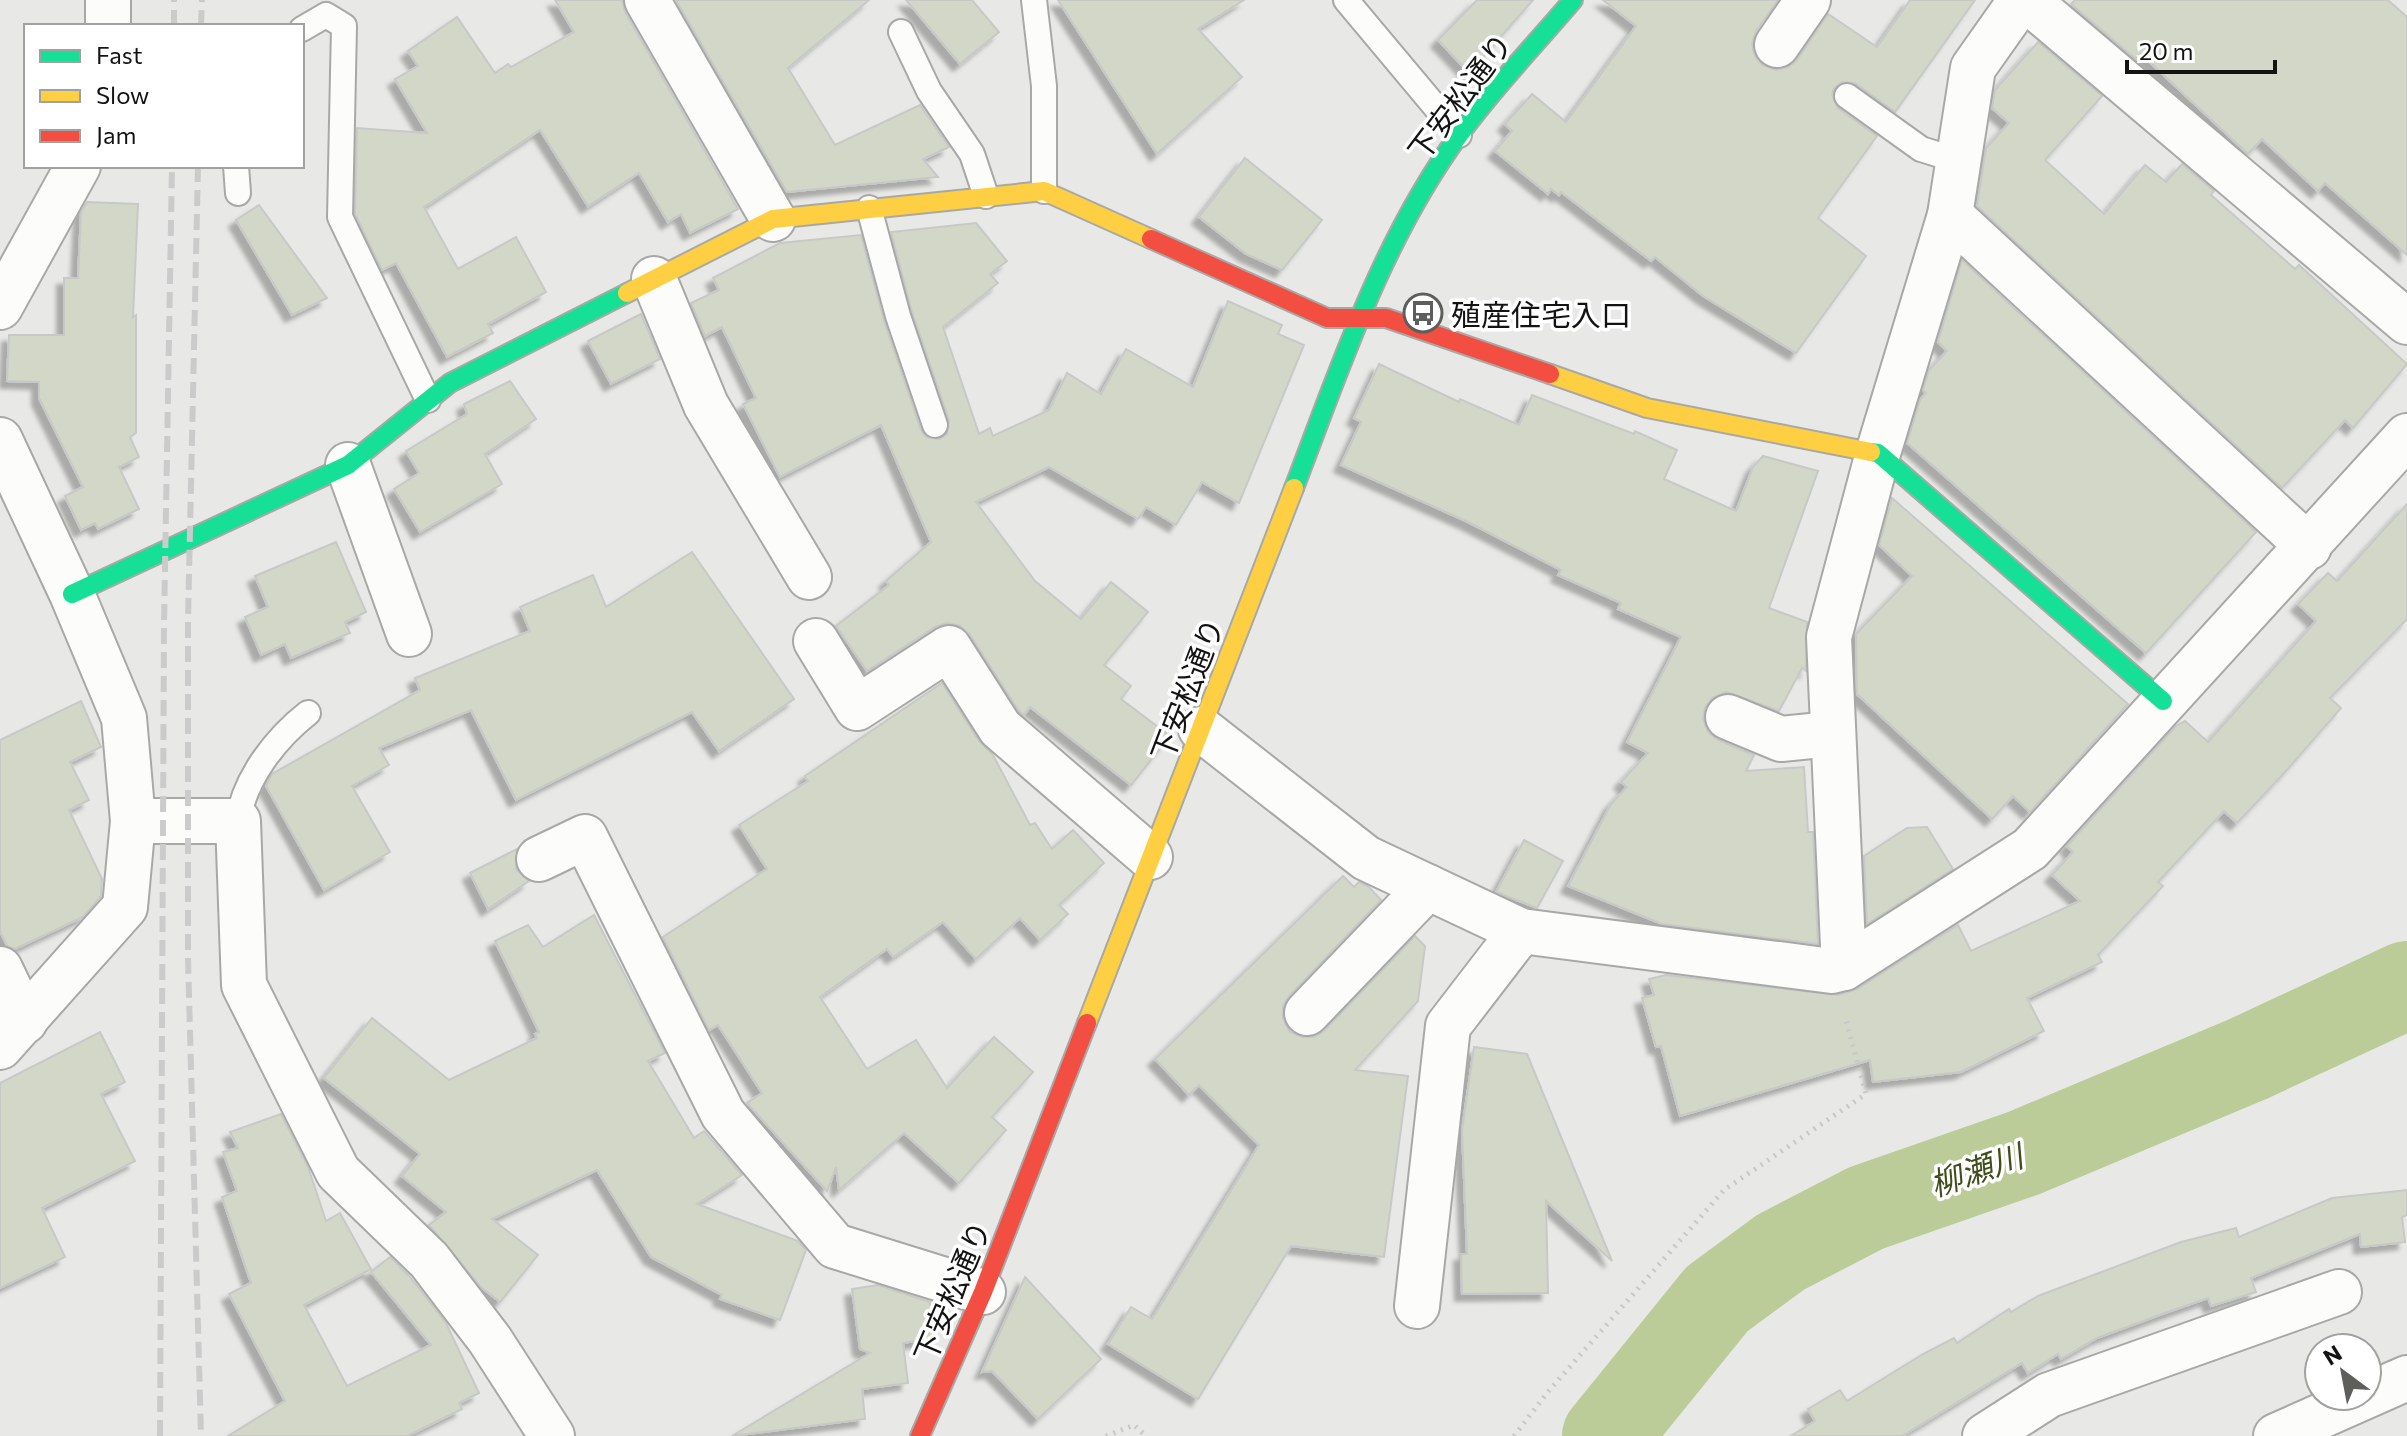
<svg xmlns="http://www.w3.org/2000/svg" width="2407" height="1436" viewBox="0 0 2407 1436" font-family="Commissioner,'Noto Sans JP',sans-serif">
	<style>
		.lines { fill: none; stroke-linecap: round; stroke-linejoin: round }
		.river { stroke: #bc9; stroke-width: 88 }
		.building { fill: #d2d7c8; stroke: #c8c9c7; stroke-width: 2; filter: url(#shadow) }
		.lane-casing { stroke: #a8a9a6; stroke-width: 28 }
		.street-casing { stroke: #a8a9a6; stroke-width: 48 }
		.fast-casing { stroke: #a8a9a6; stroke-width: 22 }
		.slow-casing { stroke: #a8a9a6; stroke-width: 22 }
		.jam-casing { stroke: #a8a9a6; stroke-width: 22 }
		.path { stroke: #c8c8c7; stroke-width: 5; stroke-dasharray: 2 6; stroke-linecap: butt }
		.lane { stroke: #fcfcfb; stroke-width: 24 }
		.street { stroke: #fcfcfb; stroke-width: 44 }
		.fast { stroke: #16e098; stroke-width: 18 }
		.slow { stroke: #ffcf43; stroke-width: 18 }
		.jam { stroke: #f24e42; stroke-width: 18 }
		.rail { stroke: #cbcbcb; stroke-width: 6; stroke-dasharray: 16 8; stroke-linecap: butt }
		.labels { text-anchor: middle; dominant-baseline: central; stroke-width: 7; stroke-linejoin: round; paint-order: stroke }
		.street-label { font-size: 30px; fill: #131312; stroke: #fff }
		.poi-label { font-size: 30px; fill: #131312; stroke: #fff; text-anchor: start }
		.water-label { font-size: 32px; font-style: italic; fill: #3f4e1b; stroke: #fff }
	</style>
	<defs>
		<filter id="shadow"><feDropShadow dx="-7" dy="7" stdDeviation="2" flood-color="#0004"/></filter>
	</defs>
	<rect width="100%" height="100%" fill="#e8e9e6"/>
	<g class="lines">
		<path class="river" d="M1606,1436l111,-137 64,-47 85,-44 158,-55 224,-94 159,-74"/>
	</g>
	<g class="building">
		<path d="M555,0h67l3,12 113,197 -48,24 -9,-19 -13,8 -29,-49 -51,33 -48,-76 -116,77 34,62 58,-32 30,55 -58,32 5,9 -46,24 -51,-94 -14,7 -27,-56 2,-86 70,5 -32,-54 23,-13 -10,-15 49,-34 38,56 13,-9 3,3 63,-35z"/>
		<path d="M676,0h193l-81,68 47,77 85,-40 29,42 -26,12 15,18 -151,15z"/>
		<path d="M906,0h66l27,32 -39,32z"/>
		<path d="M1058,0h186l-46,29 44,48 -85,77z"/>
		<path d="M1477,0h56l-64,73 -31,-33z"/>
		<path d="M1603,0h175l-22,31 -4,13 3,12 7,9 14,5 12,-3 9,-7 31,-46 49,33 33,-47h65l-80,112 -40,-29 -13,-1 -8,6 -2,7 6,13 39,28 -59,82 48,38 -70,97 -93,-57 -48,-39 -4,4 -90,-69 -2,3 -8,-6 -3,5 -53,-43 17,-20 -7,-7 27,-30 34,28 70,-96z"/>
		<path d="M2075,0h313l19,17v238l-82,-72 -7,8 -56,-52 -14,15 -107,-100 -5,5 -65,-55z"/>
		<path d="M2038,42l64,54 -57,64 59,54 41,-49 21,17 16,-18 32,27 -3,4 84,74 4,-4 108,99 -54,64 -8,-8 -63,68 -305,-282 9,-58 23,-25 -17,-15 3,-18z"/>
		<path d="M1245,158l77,62 -40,50 -36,-16 -47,-37z"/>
		<path d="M87,202l51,2 -5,113 3,-2v118l-6,4 9,20 -20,10 20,42 -41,20 -3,-6 -14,7 -16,-34 18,-9 -44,-89v-16l-32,-1 2,-46h55v-57h14l3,-66z"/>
		<path d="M259,205l68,93 -35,17 -56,-95z"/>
		<path d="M976,223l31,38 -17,13 8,9 -55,44 36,107 11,-6 3,8 56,-26 18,-37 34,21 25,-45 67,38 35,-86 54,24 -4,9 26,11 -65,158 -37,-21 -26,43 -30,-18 -8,12 -89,-52 -73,35 59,79 46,38 30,-37 37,30 -44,53 27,21 -10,13 49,37 -39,49 -101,-78 -6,8 -5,-4 -49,-76 -10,-9 -13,-3 -12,4 -68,44 -31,-45 53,-41 -3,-4 45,-39 -50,-117 -101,52 -37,-73 13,-6 -34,-71 -17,9 -14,-33 28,-13 -6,-12 67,-35 81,-8 23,86 37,109 5,7 13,2 8,-5 2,-14 -37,-108 -21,-80z"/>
		<path d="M1962,260l294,272 -110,121 -239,-210 13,-43 6,-7 -3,-3 6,-20 18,-19 -9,-9z"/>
		<path d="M641,314l19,45 -49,25 -23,-43z"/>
		<path d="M1379,364l80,38 1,-3 59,26 13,-30 102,39 1,-3 42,19 -13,29 72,32 17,-44 10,-11 55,15 -49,137 38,14 -1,49 -4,-3 -23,43 -53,-19 -14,6 -7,10 -2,11 5,13 10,8 36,15 -8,16 58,-4 4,65h5l5,112 -156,-20 -94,-38 43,-82 16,-17 -6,-5 27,-29 -21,-11 54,-105 -63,-28 3,-6 -63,-28 3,-5 -93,-48 -127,-57 20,-43 -7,-4z"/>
		<path d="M510,381l26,38 -51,35 17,30 -82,48 -26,-43 25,-16 -13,-22 61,-37 -3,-10z"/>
		<path d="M1892,498l236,206 -98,108 -17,-16 -21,23 -135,-125 -1,-60 56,-58 -33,-31z"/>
		<path d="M2407,504v115l-77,79 11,10 -55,63 -49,52 -13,-12 -66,71 5,4 -65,69 4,7 -75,36 17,33 -83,41 -88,10 -3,-22 -190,56 -19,-70 -5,1 -14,-49 12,-3 -5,-16 17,-4 172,20 19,-6 101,-64 13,26 109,-50 -28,-26 21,-23 -6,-6 109,-120 9,-5 23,21 108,-121 -18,-17 30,-31 9,8z"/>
		<path d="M336,542l30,70 -21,10 5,11 -59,25 -6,-14 -24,11 -16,-38 23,-10 -13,-31z"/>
		<path d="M692,552l102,147 -75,52 -27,-39 -176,88 -45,-90 -92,38 10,17 -37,21 38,66 -66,38 -58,-104 6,-12 148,-84 -5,-12 115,-47 -10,-24 73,-32 13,32z"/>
		<path d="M942,683l37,58 14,14 37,70 5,-2 17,26 21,-19 31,33 -45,42 9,9 -28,26 -20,-22 -44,41 -33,-37 -50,35 -6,-8 -67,48 47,72 49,-29 31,48 47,-51 39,35 -41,45 14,13 -47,53 -55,-50 -65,57 -3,-23 -9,24 -80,-88 15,-10 -44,-68 -9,5 -46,-93 104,-68 -28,-44 69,-44 -3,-5z"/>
		<path d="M81,701l20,46 -31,15 19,38 -20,10 33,69 -1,17 -18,21 -68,32 -8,-3 -7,-15v-191z"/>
		<path d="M1927,827l26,42 -86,55 -3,-68 43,-28z"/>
		<path d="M1524,840l39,21 -26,47 -41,-16z"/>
		<path d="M517,849l-1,20 13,12 -41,28 -18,-36z"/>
		<path d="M1343,876l11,11 5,-5 9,4 13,14 -92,96 -6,10v13l7,13 12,5h13l10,-7 90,-94 10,10 -7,55 -63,69 53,6 -24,181 -93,-11 -93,153 -90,-55 23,-37 21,12 107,-174 -60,-60 -10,10 -34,-36z"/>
		<path d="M594,915l71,138 -17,8 46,77 10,-7 38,44 -45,29 101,37 8,9 -26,70 -60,-21 2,-4 -71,-38 -54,-87 -105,49 46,36 -38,47 -19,-15 -52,-62 17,-13 -44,-36 18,-22 -96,-76 48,-60 77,62 88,-42 -2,-4 4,-2 -44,-91 33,-16 15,22z"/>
		<path d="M100,1032l25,50 -24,12 34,67 -93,47 23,49 -65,31v-205z"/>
		<path d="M1474,1047l53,7 85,207 -66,-60 2,92 -86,1 -1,-40h6l-5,-124z"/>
		<path d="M281,1114l27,53 18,54 14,-8 31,56 -67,36 43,81 84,-41 -60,-73 19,-15 20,20 36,46 33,70 -20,10 3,6 -55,27h-179l57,-35 -56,-107 22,-11 -29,-86 15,-6 -14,-39 15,-4 -8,-16z"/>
		<path d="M2407,1190v25l-5,2 3,25 -44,5 -1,-13 -109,44 5,14 -45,14 -3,-8 -43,15 -68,25 -36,21 -3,-5 -30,19 -6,-10 -120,73h-111l24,-15 -7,-12 32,-19 7,11 76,-47 31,-16 3,5 52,-34 2,3 27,-16 143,-54 55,-14 3,9 93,-39z"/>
		<path d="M1025,1277l76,82 -63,60 -46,-48 -10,1z"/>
		<path d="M878,1285l52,17 4,36 -31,5 5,40 -46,6 3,30 -133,17 138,-83 -10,-4 -8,-60z"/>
	</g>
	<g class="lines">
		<defs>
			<g id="lane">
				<path d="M1034,0l10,86v105"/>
				<path d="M1346,0l113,135"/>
				<path d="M302,29l24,-14 18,11 -4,191 88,183"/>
				<path d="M901,32l28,59 43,63 14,42"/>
				<path d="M1847,96l74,53 38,12"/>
				<path d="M236,166l2,27"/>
				<path d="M869,208l29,108 37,109"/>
				<path d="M238,821c6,-42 37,-82 70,-108"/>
			</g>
			<g id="street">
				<path d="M647,0l126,219"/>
				<path d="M2027,0l380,322"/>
				<path d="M108,26v-26"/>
				<path d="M1777,45l31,-45"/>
				<path d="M1950,215l359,332"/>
				<path d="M654,279l52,126 103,172"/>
				<path d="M0,307l78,-141"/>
				<path d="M0,440l72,154 52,124 9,103 -8,86 -125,140"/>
				<path d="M348,465l61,169"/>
				<path d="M816,641l41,67 92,-60 51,80 150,129"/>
				<path d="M1728,717l53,22 50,-5"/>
				<path d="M1201,729l165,129 155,73 311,40 12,-3 186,-119 377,-413"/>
				<path d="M133,821h105l6,164 94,187 91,88 61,80 62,96"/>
				<path d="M539,859l46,-22 138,277 112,132 148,46"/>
				<path d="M1844,968l-15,-331 49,-184 72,-238 23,-147 48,-68"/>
				<path d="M0,969l25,52"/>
				<path d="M1307,1013l121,-126"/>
				<path d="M1417,1306l31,-280 73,-95"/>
				<path d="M1985,1436l64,-41 290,-103"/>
				<path d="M2276,1436l131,-58"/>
			</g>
			<g id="fast">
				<path d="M1871,452l7,1 285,248"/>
				<path d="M1294,488c46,-120 88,-248 165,-353 34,-47 76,-90 114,-135"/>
				<path d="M72,594l276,-129 102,-82 177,-90"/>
			</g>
			<g id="slow">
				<path d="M627,293l146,-74 271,-28 107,48"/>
				<path d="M1550,374l97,34 224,44"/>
				<path d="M1087,1023l207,-535"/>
			</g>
			<g id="jam">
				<path d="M1151,239l176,79h59l164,56"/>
				<path d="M920,1436l63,-144 104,-269"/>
			</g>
		</defs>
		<use href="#lane" class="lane-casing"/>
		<use href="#street" class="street-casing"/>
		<use href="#fast" class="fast-casing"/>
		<use href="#slow" class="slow-casing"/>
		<use href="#jam" class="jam-casing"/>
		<g class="path">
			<path d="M1106,1436l28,-11 12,11"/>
			<path d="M1514,1436l33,-43 177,-203 142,-96 -21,-77"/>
		</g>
		<use href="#lane" class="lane"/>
		<use href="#street" class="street"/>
		<use href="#fast" class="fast"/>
		<use href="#slow" class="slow"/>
		<use href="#jam" class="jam"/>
		<g class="rail">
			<path d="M174,26v-26"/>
			<path d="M201,26l1,-26"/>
			<path d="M198,166l-10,455v337l13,478"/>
			<path d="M160,1436l4,-811 8,-459"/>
		</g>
	</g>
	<defs>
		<symbol id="bus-ring" viewBox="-11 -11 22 22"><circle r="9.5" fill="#fff" stroke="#5e5e5c" stroke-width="1.5"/><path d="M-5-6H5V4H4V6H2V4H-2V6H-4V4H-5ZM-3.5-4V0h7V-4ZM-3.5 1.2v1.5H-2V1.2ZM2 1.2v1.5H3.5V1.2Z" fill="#5e5e5c"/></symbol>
	</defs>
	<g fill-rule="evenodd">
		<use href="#bus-ring" x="1401" y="291" width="44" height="44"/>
	</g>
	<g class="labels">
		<g class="street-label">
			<text transform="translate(1459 96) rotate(-53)">下安松通り</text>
			<text transform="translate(1186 689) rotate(-69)">下安松通り</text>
			<text transform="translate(951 1291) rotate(-67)">下安松通り</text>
		</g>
		<g class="poi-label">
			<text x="1451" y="313">殖産住宅入口</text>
		</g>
		<g class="water-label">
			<text transform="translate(1976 1169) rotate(-19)">柳瀬川</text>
		</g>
	</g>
	<rect x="24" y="24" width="280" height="144" fill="#ffffff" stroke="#a1a1a0" stroke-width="2"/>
	<rect x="40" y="50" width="40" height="12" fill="#16e098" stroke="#a1a1a0" stroke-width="2"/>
	<text x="96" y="64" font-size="24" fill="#131312">Fast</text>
	<rect x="40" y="90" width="40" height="12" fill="#ffcf43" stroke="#a1a1a0" stroke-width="2"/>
	<text x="96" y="104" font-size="24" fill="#131312">Slow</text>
	<rect x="40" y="130" width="40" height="12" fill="#f24e42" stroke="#a1a1a0" stroke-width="2"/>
	<text x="96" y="144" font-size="24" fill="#131312">Jam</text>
	<g transform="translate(2343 1372) rotate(328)"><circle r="38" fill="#ffffff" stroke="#a1a1a0" stroke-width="2"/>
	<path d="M0-6L14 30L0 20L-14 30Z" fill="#5e5e5c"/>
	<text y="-12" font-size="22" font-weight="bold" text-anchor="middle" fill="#131312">N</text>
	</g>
	<path d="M2127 60v12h148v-12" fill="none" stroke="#131312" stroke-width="4"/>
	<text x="2139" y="60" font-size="24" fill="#131312" stroke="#ffffff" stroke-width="6" paint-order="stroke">20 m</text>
</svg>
